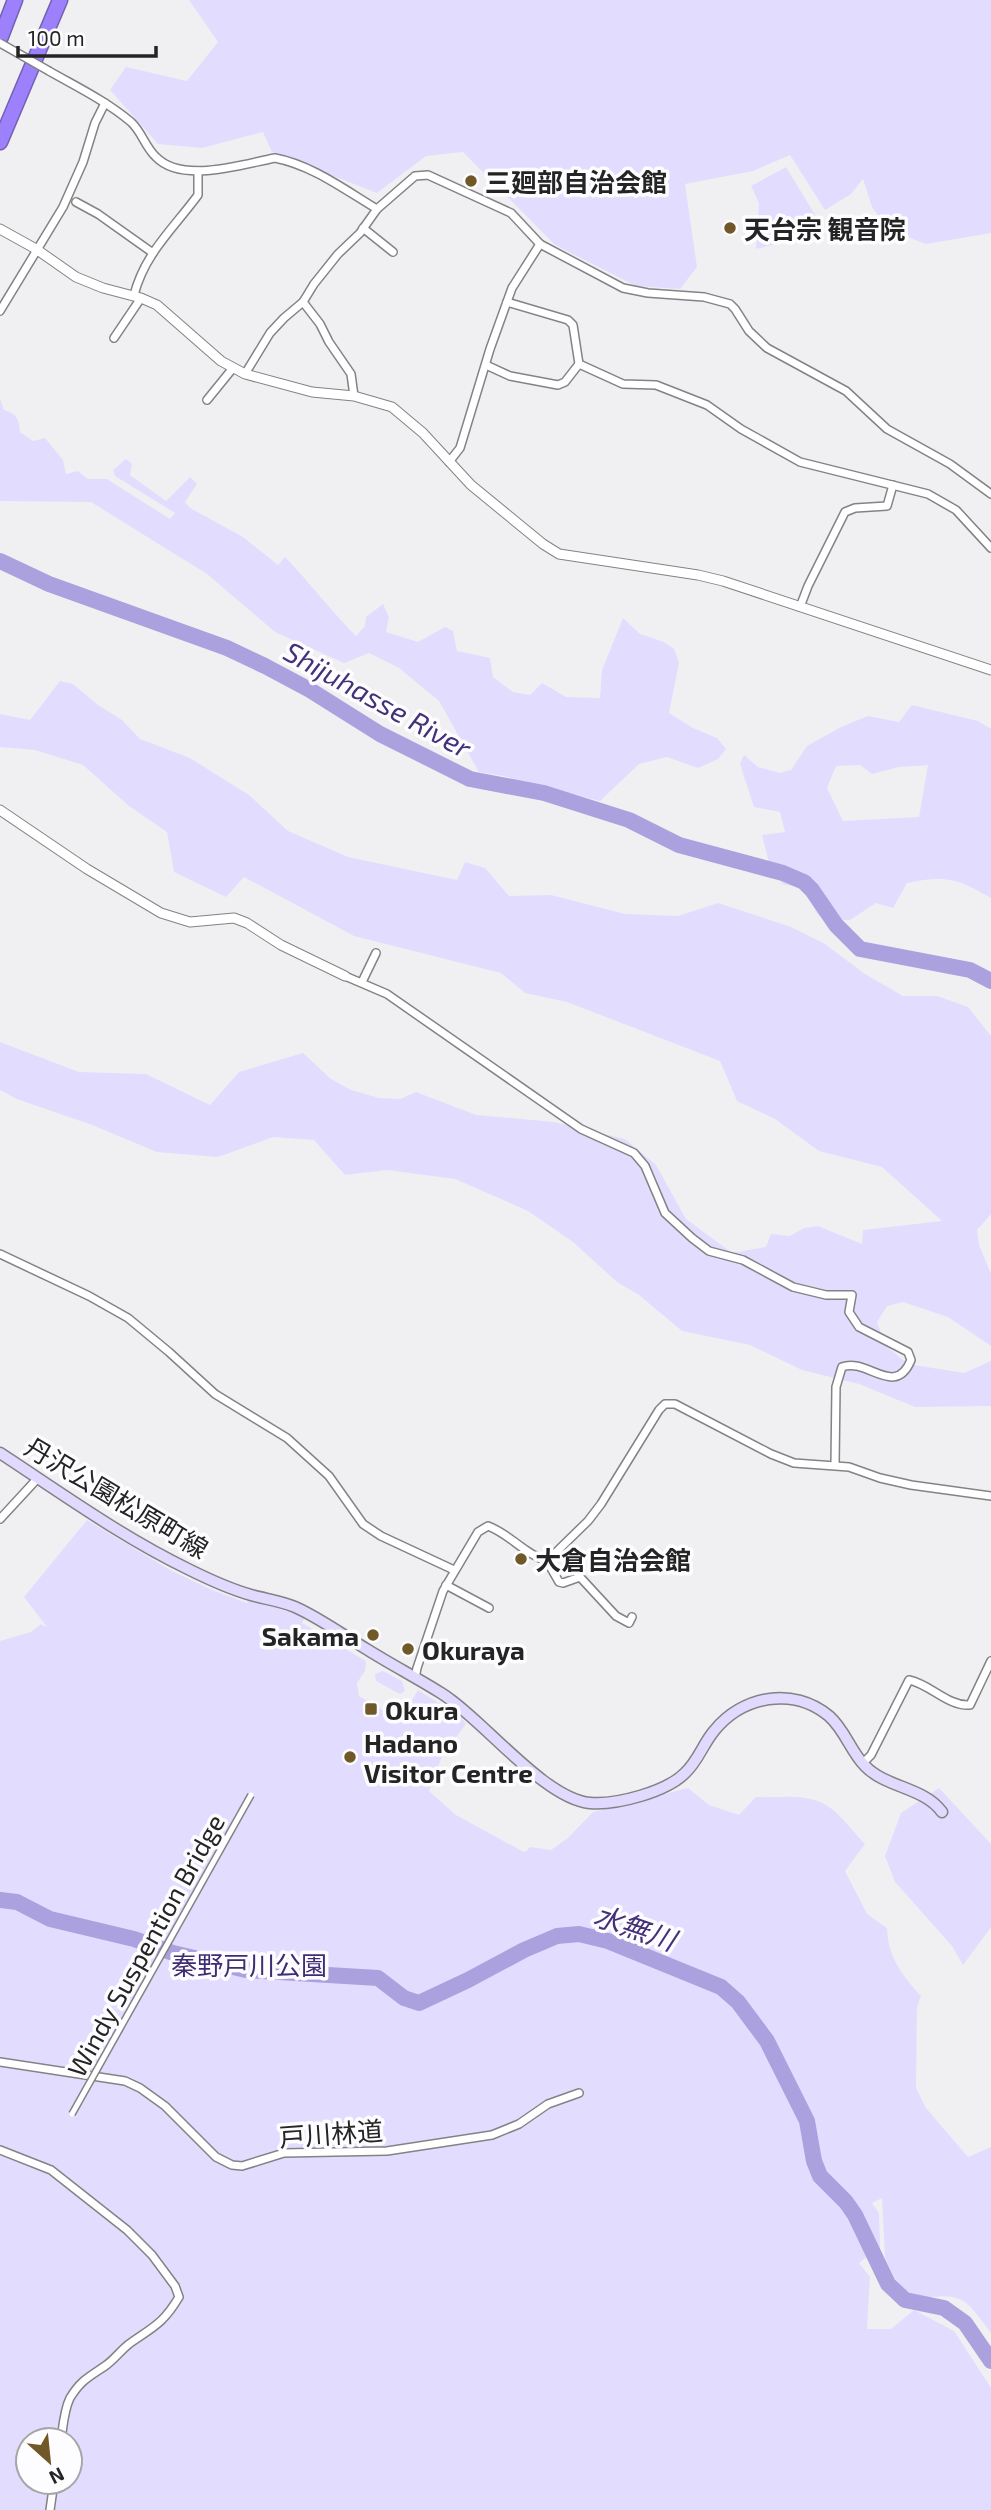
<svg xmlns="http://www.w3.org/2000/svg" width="991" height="2510" viewBox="0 0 991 2510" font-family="'Exo 2','Noto Sans JP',sans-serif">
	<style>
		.green { fill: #e2ddfe; fill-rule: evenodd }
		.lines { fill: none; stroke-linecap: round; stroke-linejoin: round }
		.river { stroke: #aba1de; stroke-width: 16 }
		.minor-casing { stroke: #838386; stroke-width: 10 }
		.tertiary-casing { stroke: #838386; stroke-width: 11 }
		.secondary-casing { stroke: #838386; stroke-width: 13 }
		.motorway-casing { stroke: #7360b1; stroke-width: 17 }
		.minor { stroke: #fff; stroke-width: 7 }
		.tertiary { stroke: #fff; stroke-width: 9 }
		.secondary { stroke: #e2d9fe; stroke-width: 10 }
		.motorway { stroke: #9d80fc; stroke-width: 14 }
		.pedestrian-bridge-casing { stroke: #838386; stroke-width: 8; stroke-linecap: butt }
		.minor-bridge-casing { stroke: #838386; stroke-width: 10; stroke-linecap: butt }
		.pedestrian-bridge { stroke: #fff; stroke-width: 5 }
		.minor-bridge { stroke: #fff; stroke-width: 7 }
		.poi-dot { fill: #715829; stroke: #fdfdff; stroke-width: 2.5 }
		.labels { text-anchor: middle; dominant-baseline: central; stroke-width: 7; stroke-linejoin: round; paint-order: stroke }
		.poi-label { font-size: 26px; font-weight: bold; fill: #242425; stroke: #fdfdff; text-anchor: start }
		.street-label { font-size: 26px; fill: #242425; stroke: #fdfdff }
		.park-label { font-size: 26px; fill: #3f2c73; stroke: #fdfdff }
		.water-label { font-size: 28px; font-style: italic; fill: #443179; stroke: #fdfdff }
	</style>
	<rect width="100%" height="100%" fill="#f0f0f3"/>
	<g class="green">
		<path d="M189,0h802v233l-65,11 -37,-14 -17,-23 -9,-28 -12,15 -26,16 -35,-55 -37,16 -68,13 12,83 -17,22 -44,-3 -81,-41 -92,-93 -37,4 -49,37 -105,-41 -9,-20 -61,16 -44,-4 -48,-54 16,-23 61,14 31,-39z"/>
		<path d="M786,167l39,64 -69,18 3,-46 -8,-17z"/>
		<path d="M0,399l4,11c13,4 15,9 16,22l13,9 12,-3 18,22 3,14 12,-3 10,8h19l63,40 5,-6 -60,-37 -2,-6 13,-11 6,5 -2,11 36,26 24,-24 7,7 -12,18 5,6 53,29 35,28 7,-8c25,26 46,54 71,79l9,-10 1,-9 17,-13 6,13 -3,15 32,10 27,-15 8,4 4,20 33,7 3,19 20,15 17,3 12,-12 24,14 34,1 2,-28 21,-52 17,16 24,8 10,7 5,14 -10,50 24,15 24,10 9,11 -8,10 -20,9 -31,-11 -28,7 -39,37 -97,-25 -24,-4 -40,-71 -40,-33 -30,-15 -25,10 -69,-31 -68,-58 -116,-72 -91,-1z"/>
		<path d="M60,681l13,3 25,21 24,15 18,19 50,19 59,37 39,36 60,26 109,23 8,-18 20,6 24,28 42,-1 74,19 53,2 40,-13 73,24 34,17 40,30 38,22h34l31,11 23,29v178l-14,16 2,15 12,29v72l-43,-29 -45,-15 -16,4 -10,16 9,24 22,18 56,9 27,-12v45l-76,1 -56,-23 -57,-14 -52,-25 -68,-14 -43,-36 -22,-13 -44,-40 -45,-31 -73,-32 -68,-9 -42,5 -31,-35 -41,-3 -55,20 -61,-5 -65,-27 -75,-26 -17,-9v-48l79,30 67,2 64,31 29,-33 64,-19 28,26 20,11 28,8 21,1 16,-7 60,23 78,7 71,17 31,26 30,54 46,34 34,-6 5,-13 19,2 14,-8 14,-2 44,18 1,-14 79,-9 -60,-54 -63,-16 -44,-32 -38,-18 -17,-40 -153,-59 -42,-9 -24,-20 -147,-37 -110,-59 -18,20 -52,-25 -7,-40 -38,-26 -46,-41 -48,-15 -35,-3v-33l30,6z"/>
		<path d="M912,705l66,16 13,8v169c-34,-19 -44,-23 -84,-15l-14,25 -17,-5 -26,17h-26l-9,-9 3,-20 -5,-8 -17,4 -14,-3 -13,-21 -7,-28 23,-3 -5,-20 -26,-5 -14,-43 4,-9 14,12 22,6 11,-3 16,-24 34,-19 27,-11 31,6zM860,765l12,9 27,-7 29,-2 -9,52 -76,4 -16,-33 9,-22z"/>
		<path d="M87,1520l85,51 38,18 37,14 2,-4 56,18 -3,6 64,38 -1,10 -8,12 2,13 33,20 13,-4 13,-22 43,27 5,7 -23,30 -14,37 27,24 66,36 3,1 5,-5 21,3 17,-12 25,-26 95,-24 21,17 30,10 17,-18c22,1 50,-4 70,8 15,9 27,27 39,39l-20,27 22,43 20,14c1,29 15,47 34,68l-4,12 -1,80 10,20 42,49 23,-10v186c-30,-41 -28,-38 -78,-35l-19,-20 -9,-20 -3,-60 -10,5 7,10 1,34 -21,16 11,14 -3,52h24l23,-19 40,21 37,57v122h-991v-869l31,-9 10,-8 6,3 -23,-30zM28,2440h42v42h-42z"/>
		<path d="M383,1671l19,10 3,10 -5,3 -24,-13 -1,-7z"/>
		<path d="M939,1788l52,56v83l-28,38 -11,-19 -57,-64 -10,-26 16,-43z"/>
	</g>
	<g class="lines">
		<g class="river">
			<path d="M0,561l49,23 178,64 38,18 45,24 70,44 90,45 74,14 85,27 50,25 104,28 21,9 8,8 24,35 24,24 110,21 21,11"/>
			<path d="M0,1900l17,2 33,17 84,20 39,14 73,17 132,8 26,20 15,5 49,-23 56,-30 33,-14 22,-2 29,7 113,46 17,15 29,39 40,80 7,40 6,15 26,26 9,13 33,69 17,16 39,8 21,15 26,38"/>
		</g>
		<defs>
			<g id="minor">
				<path d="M49,71c28,16 57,30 82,51 11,10 14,25 25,35 26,27 87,7 119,1 37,7 70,32 102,51"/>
				<path d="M76,202l22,12 55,39"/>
				<path d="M363,228l30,24"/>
				<path d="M134,295c11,-42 39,-66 64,-100v-24"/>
				<path d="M303,302l17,22 9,18 22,32 3,22"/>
				<path d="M0,311l63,-104 20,-45 12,-39 10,-20"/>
				<path d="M114,338l27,-40"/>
				<path d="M579,364l44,20 33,1 51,20 34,24 59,33 128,32 28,16 35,38"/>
				<path d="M486,365l24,11 48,9 7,-3 14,-18 -6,-39 -5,-5 -61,-18"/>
				<path d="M245,374l25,-41 14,-15 19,-16 11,-18 24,-30 22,-21 17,-24 38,-33 13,-1 83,38 29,31 83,44 25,5 56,4 26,7 5,5 14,22 18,17 79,43 41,38 63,35 41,30"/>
				<path d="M207,400l26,-32"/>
				<path d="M449,462l11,-14 30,-99 22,-61 28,-44"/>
				<path d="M800,607l8,-21 37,-74 10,-4 32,-2 6,-21"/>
				<path d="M345,976l42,18 194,135 53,24 11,13 20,47 27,25 17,13 34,9 50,27 33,8h26l-3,17 10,15 49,25 3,8c-16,39 -44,-3 -69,7l-6,20 -1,78"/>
				<path d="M362,982l14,-29"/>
				<path d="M0,1254l89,42 39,22 41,34 46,42 72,44 42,38 34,48 18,12 73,34"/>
				<path d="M0,1519l37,-40"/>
				<path d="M547,1561l41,-40 13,-17 58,-94 6,-6h10l96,50 23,9 55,4 31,11 31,7 80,11"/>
				<path d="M446,1585l43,23"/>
				<path d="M415,1678l2,-10 26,-77 35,-59 10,-6c22,8 36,28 59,35l12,21 4,1 17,-6 36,39 13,7 3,-6"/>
				<path d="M862,1764l9,-9 38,-75c21,4 40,27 61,25l21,-44"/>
				<path d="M0,2062l125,19 15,7 25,18 51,51 16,8 10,1 42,-13 103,-2 105,-16 27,-11 29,-20 31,-11"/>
				<path d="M0,2150l51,20 76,60 25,25 23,31 4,11c-16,27 -26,30 -50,47 -9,7 -15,16 -24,22 -16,11 -24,14 -35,32 -6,12 -7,28 -9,42"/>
				<path d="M50,2510l4,-28"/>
			</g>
			<g id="tertiary">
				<path d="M0,229l36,20 40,28 27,11 38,10 16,7 64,56 24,13 67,18 42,4 38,11 31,26 48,52 72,59 16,10 139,21 25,6 268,89"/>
				<path d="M0,810l87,59 74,44 29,9 44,-4 13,5 34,22 64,31"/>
			</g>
			<path id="secondary" d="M0,1453c61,40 122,84 188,116 20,10 42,20 63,26 14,4 30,6 44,12 25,11 49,29 73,43 24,15 49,28 73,43 42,26 103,106 149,110 27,2 76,-11 95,-30 13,-12 18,-29 29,-42 28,-35 79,-45 115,-15 16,14 22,36 36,50 21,22 59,21 77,46"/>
			<g id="motorway">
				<path d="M0,39l15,-39"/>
				<path d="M0,142l60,-142"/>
			</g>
		</defs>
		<use href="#minor" class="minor-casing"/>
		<use href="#tertiary" class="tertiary-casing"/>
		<use href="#secondary" class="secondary-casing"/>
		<use href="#motorway" class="motorway-casing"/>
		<use href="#minor" class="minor"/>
		<use href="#tertiary" class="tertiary"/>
		<use href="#secondary" class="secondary"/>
		<use href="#motorway" class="motorway"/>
		<defs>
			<path id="pedestrian-bridge" d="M72,2114l179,-319"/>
			<path id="minor-bridge" d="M0,43l49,28"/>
		</defs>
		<use href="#pedestrian-bridge" class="pedestrian-bridge-casing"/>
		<use href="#minor-bridge" class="minor-bridge-casing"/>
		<use href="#pedestrian-bridge" class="pedestrian-bridge"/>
		<use href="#minor-bridge" class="minor-bridge"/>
	</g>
	<g class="poi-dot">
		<circle cx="471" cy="181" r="7"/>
		<circle cx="730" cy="228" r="7"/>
		<circle cx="521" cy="1559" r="7"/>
		<circle cx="373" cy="1635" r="7"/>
		<circle cx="408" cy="1649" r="7"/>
		<rect x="364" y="1702" width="14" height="14" rx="3.5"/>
		<circle cx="350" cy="1757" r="7"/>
	</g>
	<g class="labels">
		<g class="poi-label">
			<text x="485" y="181">三廻部自治会館</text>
			<text x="744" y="228">天台宗 観音院</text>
			<text x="535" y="1559">大倉自治会館</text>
			<text x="359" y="1635" text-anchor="end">Sakama</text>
			<text x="422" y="1649">Okuraya</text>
			<text x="385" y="1709">Okura</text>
			<text x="364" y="1742">Hadano<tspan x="364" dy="30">Visitor Centre</tspan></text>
		</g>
		<g class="street-label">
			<text transform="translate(117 1497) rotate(31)">丹沢公園松原町線</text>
			<text transform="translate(145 1945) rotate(-61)">Windy Suspention Bridge</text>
			<text transform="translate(331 2133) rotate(-4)">戸川林道</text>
		</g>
		<g class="park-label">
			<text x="249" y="1964">秦野戸川公園</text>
		</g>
		<g class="water-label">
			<text transform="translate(378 699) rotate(29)">Shijuhasse River</text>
			<text transform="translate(635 1927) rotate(19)">水無川</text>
		</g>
	</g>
	<g transform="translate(49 2461) rotate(153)"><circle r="33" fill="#fdfdff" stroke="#a6a6a8" stroke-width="2"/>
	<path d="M0-5L12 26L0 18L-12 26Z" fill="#715829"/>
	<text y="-10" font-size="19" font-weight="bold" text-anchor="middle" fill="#242425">N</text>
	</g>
	<path d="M18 46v10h138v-10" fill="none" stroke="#242425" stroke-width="3.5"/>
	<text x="28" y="46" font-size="21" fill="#242425" stroke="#fdfdff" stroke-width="5" paint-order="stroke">100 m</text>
</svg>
